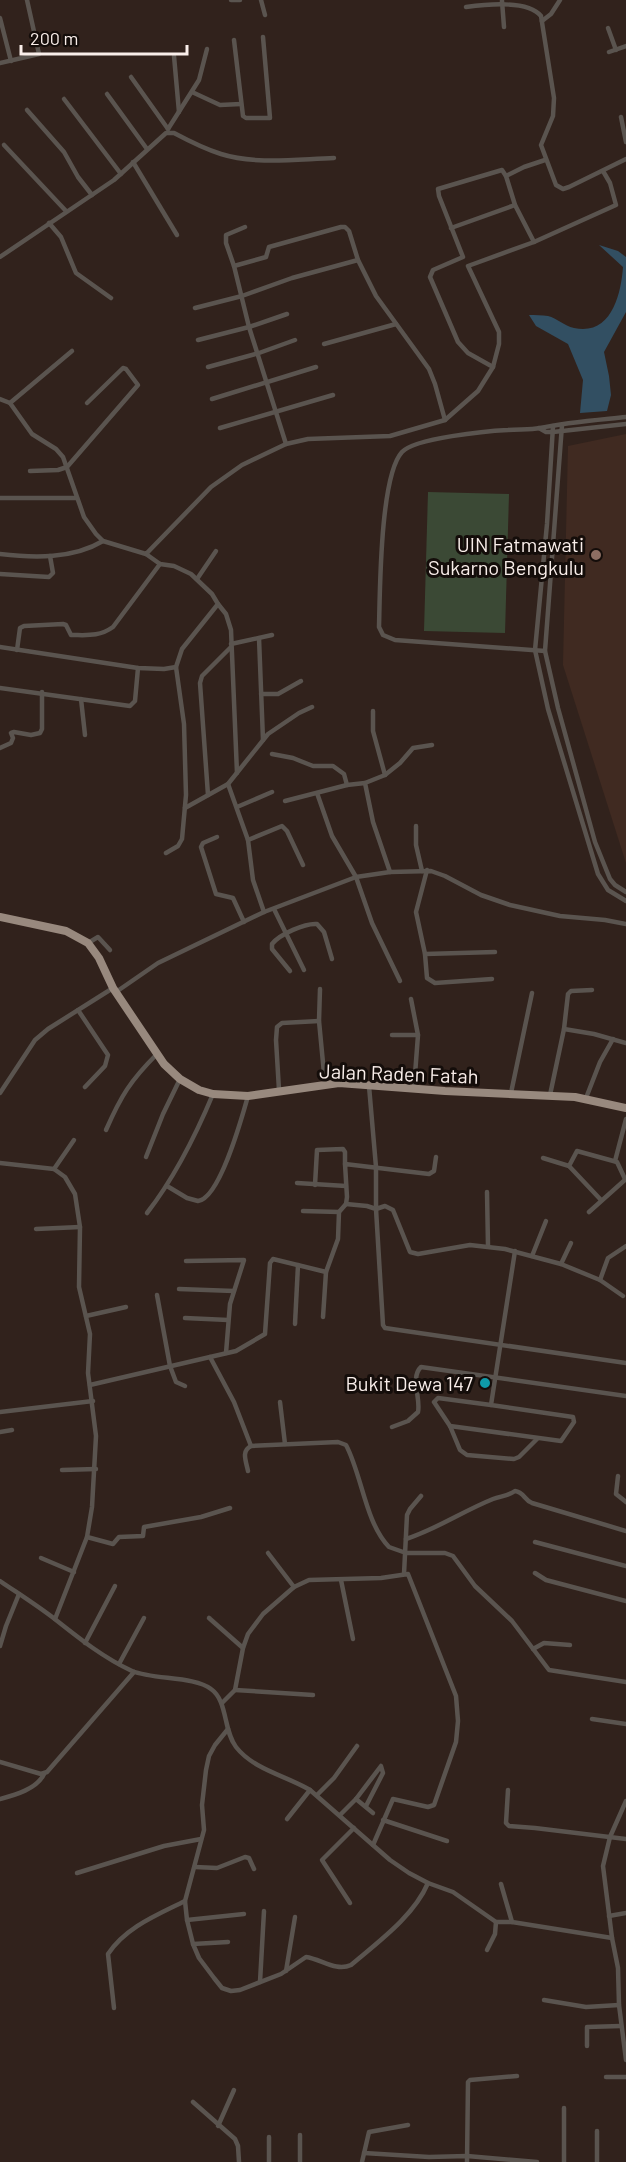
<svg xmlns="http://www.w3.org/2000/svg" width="626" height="2162" viewBox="0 0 626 2162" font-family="Barlow,sans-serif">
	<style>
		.built { fill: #402a21 }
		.green { fill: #3b4935 }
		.water { fill: #324f62 }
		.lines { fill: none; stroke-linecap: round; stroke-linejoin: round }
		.minor { stroke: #5a544f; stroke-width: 4.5 }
		.trunk { stroke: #98897e; stroke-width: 8 }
		.education-dot { fill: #8d6e63; stroke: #140d0a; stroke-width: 2 }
		.culture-dot { fill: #0f9aa8; stroke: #140d0a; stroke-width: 2 }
		.labels { text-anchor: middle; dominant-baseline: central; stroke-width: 6; stroke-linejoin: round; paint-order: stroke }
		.poi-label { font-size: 20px; fill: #f9eeea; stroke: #140d0a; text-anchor: end }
		.street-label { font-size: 20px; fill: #f9eeea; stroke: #140d0a }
	</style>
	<rect width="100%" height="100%" fill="#31221c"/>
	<path class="built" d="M626,434v429l-63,-198 5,-219z"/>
	<path class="green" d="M428,492l81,2 -4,139 -81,-2z"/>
	<path class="water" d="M599,245l19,6 8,6v55l-22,40 5,24 2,19 -4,16 -27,2 3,-33 -15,-36 -32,-18 -7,-11c6,0 13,0 19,1 9,2 16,10 26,12 37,8 47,-33 49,-61z"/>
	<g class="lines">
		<g class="minor">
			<path d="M231,0h9"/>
			<path d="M261,0l4,15"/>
			<path d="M502,1l2,26"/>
			<path d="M466,7c22,-3 62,-7 75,9l13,82 -1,18 -12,29 15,40 7,4 6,-2 57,-28"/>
			<path d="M0,18l11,43"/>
			<path d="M542,21l9,-7 9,-14"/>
			<path d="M608,28l8,22"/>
			<path d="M234,40l9,76 3,2h24l-7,-81"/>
			<path d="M609,52l17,-6"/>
			<path d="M174,56l5,56"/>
			<path d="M0,63l39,-9 -12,-54"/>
			<path d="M131,77l37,52"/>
			<path d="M192,92l28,13 21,-1"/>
			<path d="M107,94l40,55"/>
			<path d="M64,99l57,75"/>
			<path d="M27,110l37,42 14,25 14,18"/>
			<path d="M621,117l5,25"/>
			<path d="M168,129l31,-49 8,-31"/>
			<path d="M4,145l62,66"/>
			<path d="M133,162l44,73"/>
			<path d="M49,223l12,14 15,36 35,25"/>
			<path d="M451,228l64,-23"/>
			<path d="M534,242l-19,-37 -9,-29 18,-9 21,-7"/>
			<path d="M0,257l114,-77 52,-47h8c15,8 31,16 47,21 35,11 77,5 113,4"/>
			<path d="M234,266l-8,-23v-8l19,-8"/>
			<path d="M195,308l47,-12 50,-18 66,-18"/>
			<path d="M198,340l51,-13 38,-13"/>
			<path d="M324,344l72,-20"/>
			<path d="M208,367l51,-14 36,-13"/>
			<path d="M493,367l6,-23v-12l-31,-66 66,-24 82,-37 -6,-22 -7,-12"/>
			<path d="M0,399l10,4 22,31 24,15 7,8 21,60 12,17 7,7 43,13 65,-67 31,-22 44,-21 22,-5 82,-3 55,-16 33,-29 15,-24 -25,-14 -10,-11 -28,-65 3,-7 30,-13 -24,-61 -1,-7 64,-19 4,6"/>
			<path d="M212,399l104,-32"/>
			<path d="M10,403l62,-52"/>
			<path d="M562,425l-17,226 13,57 37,134 15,37 5,6 11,7"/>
			<path d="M553,426l-6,98 -12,126 13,59 50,165 10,16 18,11"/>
			<path d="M220,428l113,-33"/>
			<path d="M539,428l7,4h7l73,-8"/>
			<path d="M286,444l-37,-117 -15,-61 32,-9 3,-10 72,-20h4l4,4 9,29 18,36 53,73 6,15 10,36"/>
			<path d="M30,471l28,-1 9,-3 71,-82 -12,-16 -3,-1 -36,35"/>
			<path d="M0,498h77"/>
			<path d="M0,554c34,4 73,5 103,-13"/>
			<path d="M0,574l49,3 4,-4 -3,-17"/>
			<path d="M197,579l19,-28"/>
			<path d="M218,604l8,10 5,16 6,143"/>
			<path d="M259,638l4,102"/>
			<path d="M231,644l41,-9"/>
			<path d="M0,647l138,21 26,1 12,-2 6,-18 36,-45 -6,-10 -21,-20 -17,-8 -14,-2 -14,-10"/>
			<path d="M17,650l3,-22 4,-2 39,-2 3,1 5,10c16,0 28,2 42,-8l47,-63"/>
			<path d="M545,651l-150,-11 -12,-5 -4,-8c1,-35 1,-151 23,-175 13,-14 85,-21 106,-22 11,-1 22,0 32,-2 28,-6 57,-8 86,-11"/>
			<path d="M0,688l130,18 5,-5 3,-33"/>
			<path d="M261,694h17l23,-13"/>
			<path d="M81,699l4,36"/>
			<path d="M373,711v20l12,44"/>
			<path d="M0,748l11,-5 2,-5 -2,-5 3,-1 17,3 9,-2 2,-4v-37"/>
			<path d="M272,754l21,4 20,8h20l11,8 3,11"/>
			<path d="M228,784l20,56 5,40 11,32"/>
			<path d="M317,793l15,43 24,41 16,46 28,58"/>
			<path d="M208,795l-8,-112 2,-7 29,-29"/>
			<path d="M285,801l62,-16 18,-2"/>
			<path d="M237,807l35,-15"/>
			<path d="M185,808l43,-24 40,-50 31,-21 13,-6"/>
			<path d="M416,826v19l6,26"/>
			<path d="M217,837l-14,6 -2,4 15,47 17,4 11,24"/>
			<path d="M248,840l34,-14 5,5 16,34"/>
			<path d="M166,853l12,-7 4,-7 4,-44 -2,-71 -8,-57"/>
			<path d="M427,870l-11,42 9,42 2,24 8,5 57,-4"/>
			<path d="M390,872l-17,-50 -8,-39 20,-8 15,-12 13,-15 19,-3"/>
			<path d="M274,909l30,61"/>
			<path d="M88,943l10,-6 12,13"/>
			<path d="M425,954l70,-2"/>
			<path d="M290,971l-18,-22v-5c8,-10 33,-21 45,-20l7,8 8,27"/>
			<path d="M320,989l-1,32 6,63"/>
			<path d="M116,992l42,-29 106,-51 92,-35 34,-5 41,-1 14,5 36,19 29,10 50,11 45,4 21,4"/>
			<path d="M411,999l7,36 -4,53"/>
			<path d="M78,1010l30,45 -3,11 -20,21"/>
			<path d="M564,1029l30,5 32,9"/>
			<path d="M392,1035h26"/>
			<path d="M369,1086l7,81v42l9,-3 8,4 17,42 8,2 52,-9 35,4 56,15 39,16 23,16"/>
			<path d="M279,1090l-3,-50 1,-13 5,-4 37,-2"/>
			<path d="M0,1093l35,-53 13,-11 65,-41"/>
			<path d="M511,1093l21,-100"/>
			<path d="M550,1095l14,-66 4,-35 3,-3 21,-1"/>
			<path d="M586,1098l14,-36 13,-23"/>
			<path d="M106,1130c15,-34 24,-49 51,-76"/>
			<path d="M146,1157l17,-43 17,-35"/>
			<path d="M543,1158l26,8"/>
			<path d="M615,1161l11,-42"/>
			<path d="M0,1163l54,6 11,8 10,17 5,33 -1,60 11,47 -2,39 8,63 -4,71 -5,30 -32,82"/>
			<path d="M54,1169l20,-29"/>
			<path d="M297,1183l49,3"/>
			<path d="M315,1185l2,-35 26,-1 2,3v12"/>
			<path d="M167,1186l20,12 11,3c22,-3 44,-84 50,-105"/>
			<path d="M487,1192l1,54"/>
			<path d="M601,1200l-32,-34 8,-15 40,11 8,17"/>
			<path d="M346,1204l21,2 9,3 7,116 2,3 241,35"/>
			<path d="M303,1211l36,1"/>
			<path d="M589,1212l37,-33"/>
			<path d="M147,1213c28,-36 48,-76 66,-119"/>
			<path d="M36,1229l44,-2"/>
			<path d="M532,1256l14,-35"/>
			<path d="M186,1261l58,-1 -14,44 -4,49"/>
			<path d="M561,1264l10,-21"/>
			<path d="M600,1280l8,-22 18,-12"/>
			<path d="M179,1289l55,2"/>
			<path d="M157,1295l13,71 6,16 9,4"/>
			<path d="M86,1316l40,-9"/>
			<path d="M323,1317l3,-45 12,-33 1,-27 7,-8 1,-7 -2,-33 84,10 5,-3 2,-14"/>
			<path d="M185,1318l43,2"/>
			<path d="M295,1324l3,-59"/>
			<path d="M210,1357l26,-6 29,-17 5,-71 3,-4 53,13"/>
			<path d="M90,1385l120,-28 24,45 17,44"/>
			<path d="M280,1402l5,42"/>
			<path d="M491,1405l-53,-7 -4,4 16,24 10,24 7,5 47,4 5,-2 18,-18"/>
			<path d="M0,1412l93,-11"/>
			<path d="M450,1426l111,15 13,-19 -1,-5 -82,-12 24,-154"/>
			<path d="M392,1427l16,-6 10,-9c3,-13 -8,-35 3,-45l205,29"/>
			<path d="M0,1432l12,-2"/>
			<path d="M62,1470l34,-1"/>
			<path d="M248,1471c-2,-10 -7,-20 3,-25l87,-4 8,3c16,30 19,77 43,102l17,6h39l8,3 22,30 37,35 37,49 77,12"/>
			<path d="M618,1476l-2,18 10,8"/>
			<path d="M87,1537l26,7 6,-7 24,-1 1,-9 57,-10 29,-9"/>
			<path d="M406,1539c31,-10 57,-28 87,-40 8,-3 15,-3 22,-8 9,1 9,9 17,12l94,28"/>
			<path d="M535,1542l91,24"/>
			<path d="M268,1553l26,34"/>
			<path d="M41,1558l33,14"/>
			<path d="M535,1573l11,7 80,21"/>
			<path d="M404,1574l3,-59 3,-6 11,-13"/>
			<path d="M341,1580l12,59"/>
			<path d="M0,1581c19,13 38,25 56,39 24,19 48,38 76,51 22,9 62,5 79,18 17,12 12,41 25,58 18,23 51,29 74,43l80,70 19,13 19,10 25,9 43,30h16l100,16"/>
			<path d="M209,1618l34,30"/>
			<path d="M85,1643l30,-57"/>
			<path d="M0,1646l6,-20 13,-32"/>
			<path d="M533,1649l11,-6 26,2"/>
			<path d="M119,1664l25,-46"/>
			<path d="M235,1690l78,5"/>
			<path d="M222,1703l13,-13 8,-42 5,-14 15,-20 31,-27 15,-7 72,-2 27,-4 48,122 2,25 -2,21 -22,63 -6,2 -35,-8 -20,46"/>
			<path d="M592,1719l34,5"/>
			<path d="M228,1729l-13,16 -6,11 -3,14 -4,35 2,25 -19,71 2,19 6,24 6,14 15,20 8,10 9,3 9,-1 41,-16 25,-17c15,2 30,15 45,8 27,-23 63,-49 77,-82"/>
			<path d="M0,1762l41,12 6,-2 87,-100"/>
			<path d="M508,1790l-2,33 3,3 26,2 91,11"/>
			<path d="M317,1795l17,-17 23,-32"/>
			<path d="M0,1799c15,-4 37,-10 44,-25"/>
			<path d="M356,1799l17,14"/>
			<path d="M626,1801l-16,36 -7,29 9,72 6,30 1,37 7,55"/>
			<path d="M340,1815l16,-16 25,-33 2,7 -17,33"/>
			<path d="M287,1819l23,-29"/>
			<path d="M383,1820l64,21"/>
			<path d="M195,1867l22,1 28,-11 4,1 5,11"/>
			<path d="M77,1873l87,-27 37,-7"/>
			<path d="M501,1884l11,38"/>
			<path d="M350,1903l-28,-43 32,-32"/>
			<path d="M609,1916l17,-3"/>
			<path d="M187,1920l57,-6"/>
			<path d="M193,1944l35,-2"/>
			<path d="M487,1950l8,-16 1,-12"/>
			<path d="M286,1971l9,-54"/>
			<path d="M260,1982l4,-71"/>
			<path d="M544,2000l42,7 33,-2"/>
			<path d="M114,2008l-6,-54c18,-27 49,-39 77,-53"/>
			<path d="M587,2046v-19l34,-1"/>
			<path d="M606,2077h20"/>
			<path d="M193,2102l42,37 3,7 1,16"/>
			<path d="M564,2108v54"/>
			<path d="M218,2126l16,-36"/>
			<path d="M597,2131v31"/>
			<path d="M269,2137v25"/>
			<path d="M364,2153l65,4 38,-1 70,6"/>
			<path d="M300,2162v-27"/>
			<path d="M362,2162l7,-30 39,-7"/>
			<path d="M467,2162l1,-80 2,-2 47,-4"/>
		</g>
		<path class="trunk" d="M0,917l66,14 22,12 11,15 14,30 51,76 16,15 19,11 14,4 35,2 91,-13 106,8 130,6 51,11"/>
	</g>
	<circle class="education-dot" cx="596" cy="555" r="6"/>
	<circle class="culture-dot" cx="485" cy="1383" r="6"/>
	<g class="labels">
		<g class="poi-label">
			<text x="584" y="544">UIN Fatmawati<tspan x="584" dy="23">Sukarno Bengkulu</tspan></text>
			<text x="473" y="1383">Bukit Dewa 147</text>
		</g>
		<g class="street-label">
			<text transform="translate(399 1073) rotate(2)">Jalan Raden Fatah</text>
		</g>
	</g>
	<path d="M21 45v9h166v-9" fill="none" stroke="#f9eeea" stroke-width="3"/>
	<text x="30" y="45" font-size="18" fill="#f9eeea" stroke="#140d0a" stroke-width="4.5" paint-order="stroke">200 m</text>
</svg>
